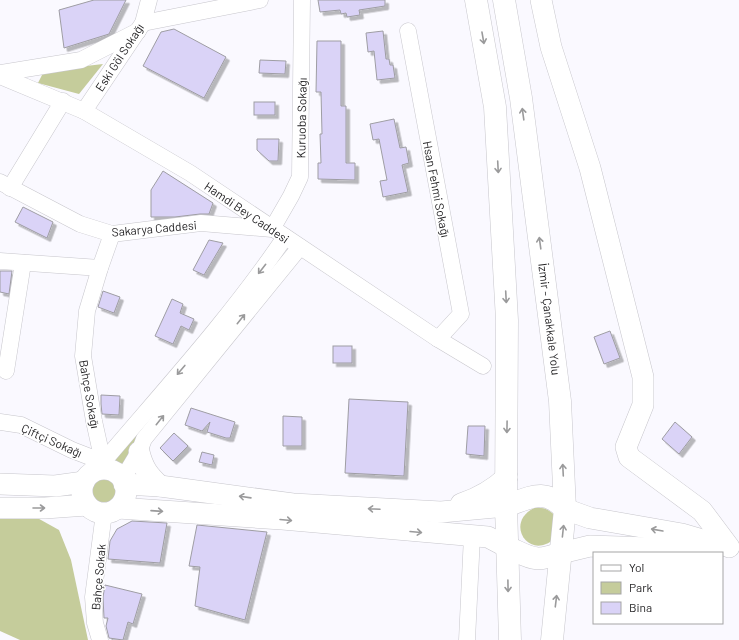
<svg xmlns="http://www.w3.org/2000/svg" width="739" height="640" viewBox="0 0 739 640" font-family="Barlow,sans-serif">
	<style>
		.green { fill: #c5cc9b }
		.building { fill: #dad3f7; stroke: #9e9da3; filter: url(#shadow) }
		.lines { fill: none; stroke-linecap: round; stroke-linejoin: round }
		.minor-casing { stroke: #c7c6cc; stroke-width: 17 }
		.major-casing { stroke: #c7c6cc; stroke-width: 22 }
		.highway-casing { stroke: #c7c6cc; stroke-width: 23 }
		.minor { stroke: #fff; stroke-width: 16 }
		.major { stroke: #fff; stroke-width: 21 }
		.highway { stroke: #fff; stroke-width: 22 }
		.oneway { stroke: #9a9a9b }
		.labels { text-anchor: middle; dominant-baseline: central; stroke-width: 3; stroke-linejoin: round; paint-order: stroke }
		.street-label { font-size: 12px; fill: #1f1e20; stroke: #fff }
	</style>
	<defs>
		<filter id="shadow"><feDropShadow dx="3.5" dy="3.5" stdDeviation="0" flood-color="#0004"/></filter>
	</defs>
	<rect width="100%" height="100%" fill="#faf9ff"/>
	<g class="green">
		<path d="M103,64l-24,30 -41,-11 6,-12z"/>
		<path d="M146,424l-22,40 -14,-3z"/>
		<circle cx="103" cy="491" r="15"/>
		<path d="M534,508c10,-1 15,1 22,9l-2,22c-25,22 -50,-16 -20,-31z"/>
		<path d="M0,515h32l27,15 12,30 17,80h-68l-20,-9z"/>
	</g>
	<g class="building">
		<path d="M94,0h32l-17,34 -45,14 -5,-38z"/>
		<path d="M318,0h67v6l-26,4 1,5 -13,2 -1,-4 -5,1 -1,-4 -20,2z"/>
		<path d="M174,29l52,28 -22,41 -61,-32 18,-34z"/>
		<path d="M383,31l3,28h3l1,6h3l2,13 -18,2 -3,-29 -6,1 -2,-19z"/>
		<path d="M317,41h24v65h5v57h9v17l-37,-1v-16h3l-1,-29h2l-1,-42h-5z"/>
		<path d="M260,60l26,1 -1,13 -26,-1z"/>
		<rect x="254" y="102" width="21" height="13"/>
		<path d="M394,119l6,29 6,-1 3,16 -7,2 6,27 -25,5 -3,-16 7,-1 -8,-41 -6,1 -3,-16z"/>
		<path d="M257,139h22l-1,22h-9l-12,-11z"/>
		<path d="M163,171l50,32 -4,11h-9l-25,3h-24v-27z"/>
		<path d="M23,207l30,15 -6,16 -32,-16z"/>
		<path d="M209,240l14,3 -19,32 -11,-5z"/>
		<path d="M0,271h12l-3,23 -9,-2z"/>
		<path d="M103,291l17,6 -6,16 -16,-6z"/>
		<path d="M172,299l11,5 -3,9 14,6 -5,11 -8,-4 -8,18 -18,-8z"/>
		<path d="M610,331l10,27 -16,6 -10,-27z"/>
		<rect x="333" y="346" width="19" height="17"/>
		<path d="M101,395l19,1 -1,19 -17,-1 -1,-10z"/>
		<path d="M349,399l59,3 -4,74 -59,-3z"/>
		<path d="M191,408l44,14 -5,16h-4l-19,-6 3,-10 -8,9 -17,-6z"/>
		<path d="M283,416l19,1v29h-19z"/>
		<path d="M675,422l17,15 -13,17 -17,-15z"/>
		<path d="M468,426h17l-1,30 -18,-2z"/>
		<path d="M174,433l14,13 -15,15 -13,-13z"/>
		<path d="M202,452l12,3 -2,10 -13,-3z"/>
		<path d="M132,521l35,2 -7,40 -52,-4 2,-18 7,-12z"/>
		<path d="M197,525l70,7 -22,88 -50,-14 5,-39 -11,-1z"/>
		<path d="M105,585l37,9 -9,30 -5,-2 -5,18 -14,-2 -3,-12 2,-8h-4l-1,-21z"/>
	</g>
	<g class="lines">
		<defs>
			<g id="minor">
				<path d="M143,23l117,-23"/>
				<path d="M408,31l53,283 -23,25"/>
				<path d="M0,73l81,-13 57,-29"/>
				<path d="M0,76l84,35 106,62 248,166 45,27"/>
				<path d="M84,111l59,-88 6,-23"/>
				<path d="M0,182l80,42 32,10 89,-11 71,6 19,-33 9,-19 2,-177"/>
				<path d="M10,188l53,-87"/>
				<path d="M0,261l100,7"/>
				<path d="M6,371l17,-108"/>
				<path d="M0,422l21,3 51,25 31,12"/>
				<path d="M103,462l-9,-41 -11,-65 4,-45 13,-43 12,-34"/>
				<path d="M90,474l13,-12c62,-73 128,-145 182,-225"/>
				<path d="M122,480l17,-28 5,-13 156,-192"/>
				<path d="M100,640l-5,-17 -2,-26 11,-84"/>
				<path d="M467,640l5,-104"/>
			</g>
			<g id="major">
				<path d="M541,0l10,47 39,121 53,209v28l-17,42 3,10 73,54 27,36"/>
				<path d="M139,452c4,16 9,23 21,34"/>
				<circle cx="104" cy="491" r="22"/>
				<path d="M0,484l55,2 29,-4"/>
				<path d="M124,484l36,2 133,18 148,8 65,-6"/>
				<path d="M461,504c18,-6 32,-14 46,-27"/>
				<path d="M0,508h45l42,-3"/>
				<path d="M118,508l164,11 206,18 19,10"/>
				<path d="M565,509l25,9 92,16 24,7"/>
				<path d="M561,553l29,-7 90,3 42,-4"/>
			</g>
			<g id="highway">
				<path d="M476,0l19,107 12,213 -1,186 4,134"/>
				<path d="M504,0l17,98 39,303 5,108 -13,131"/>
				<path d="M506,506c24,-8 38,-19 59,3"/>
				<path d="M507,547c25,11 27,16 54,6"/>
			</g>
		</defs>
		<use href="#minor" class="minor-casing"/>
		<use href="#major" class="major-casing"/>
		<use href="#highway" class="highway-casing"/>
		<use href="#minor" class="minor"/>
		<use href="#major" class="major"/>
		<use href="#highway" class="highway"/>
	</g>
	<defs><path id="oneway-shaft" d="M-6 0H5M1.5-3L5.5 0L1.5 3" fill="none" stroke-width="1.6" stroke-linecap="round" stroke-linejoin="round"/></defs>
	<g class="oneway">
		<use href="#oneway-shaft" transform="translate(483 38) rotate(80)"/>
		<use href="#oneway-shaft" transform="translate(523 114) rotate(-98)"/>
		<use href="#oneway-shaft" transform="translate(498 167) rotate(87)"/>
		<use href="#oneway-shaft" transform="translate(540 243) rotate(-98)"/>
		<use href="#oneway-shaft" transform="translate(262 269) rotate(128)"/>
		<use href="#oneway-shaft" transform="translate(506 297) rotate(87)"/>
		<use href="#oneway-shaft" transform="translate(241 319) rotate(-51)"/>
		<use href="#oneway-shaft" transform="translate(181 370) rotate(130)"/>
		<use href="#oneway-shaft" transform="translate(160 420) rotate(-51)"/>
		<use href="#oneway-shaft" transform="translate(507 427) rotate(91)"/>
		<use href="#oneway-shaft" transform="translate(563 470) rotate(-93)"/>
		<use href="#oneway-shaft" transform="translate(245 497) rotate(-172)"/>
		<use href="#oneway-shaft" transform="translate(39 508)"/>
		<use href="#oneway-shaft" transform="translate(374 509) rotate(-177)"/>
		<use href="#oneway-shaft" transform="translate(157 511) rotate(4)"/>
		<use href="#oneway-shaft" transform="translate(286 520) rotate(5)"/>
		<use href="#oneway-shaft" transform="translate(657 530) rotate(-170)"/>
		<use href="#oneway-shaft" transform="translate(563 531) rotate(-84)"/>
		<use href="#oneway-shaft" transform="translate(416 532) rotate(5)"/>
		<use href="#oneway-shaft" transform="translate(508 586) rotate(89)"/>
		<use href="#oneway-shaft" transform="translate(556 601) rotate(-83)"/>
	</g>
	<g class="labels">
		<g class="street-label">
			<text transform="translate(119 57) rotate(-57)">Eski Göl Sokağı</text>
			<text transform="translate(301 118) rotate(-89)">Kuruoba Sokağı</text>
			<text transform="translate(437 189) rotate(79)">Hsan Fehmi Sokağı</text>
			<text transform="translate(247 212) rotate(34)">Hamdi Bey Caddesi</text>
			<text transform="translate(154 228) rotate(-5)">Sakarya Caddesi</text>
			<text transform="translate(550 319) rotate(83)">İzmir - Çanakkale Yolu</text>
			<text transform="translate(90 394) rotate(80)">Bahçe Sokağı</text>
			<text transform="translate(52 440) rotate(24)">Çiftçi Sokağı</text>
			<text transform="translate(98 577) rotate(-85)">Bahçe Sokak</text>
		</g>
	</g>
	<rect x="593" y="552" width="130" height="72" fill="#ffffff" stroke="#a5a5a6"/>
	<rect x="601" y="565" width="20" height="6" fill="#ffffff" stroke="#a5a5a6"/>
	<text x="629" y="572" font-size="12" fill="#1f1e20">Yol</text>
	<rect x="601" y="582" width="20" height="12" fill="#c5cc9b" stroke="#a5a5a6"/>
	<text x="629" y="592" font-size="12" fill="#1f1e20">Park</text>
	<rect x="601" y="602" width="20" height="12" fill="#dad3f7" stroke="#a5a5a6"/>
	<text x="629" y="612" font-size="12" fill="#1f1e20">Bina</text>
</svg>
